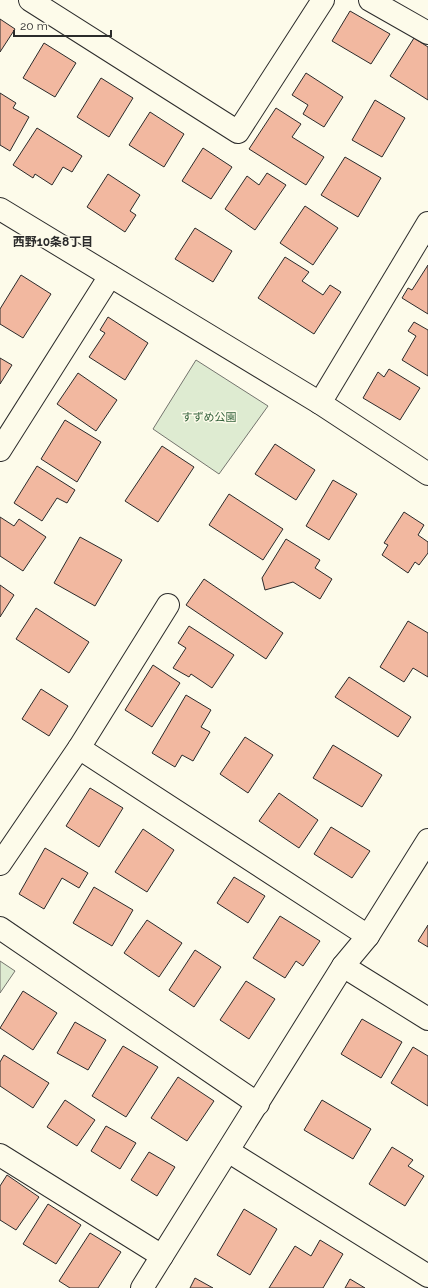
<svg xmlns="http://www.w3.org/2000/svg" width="428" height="1288" viewBox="0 0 428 1288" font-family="Raleway,'Noto Sans JP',sans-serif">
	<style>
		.green { fill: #deebd1; stroke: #74746e }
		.building { fill: #f2b8a0; stroke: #2b2b2b }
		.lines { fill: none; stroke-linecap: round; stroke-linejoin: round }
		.street-casing { stroke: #2b2b2b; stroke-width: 24 }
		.street { stroke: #fdfbea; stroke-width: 22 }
		.labels { text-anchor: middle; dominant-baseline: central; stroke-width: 3; stroke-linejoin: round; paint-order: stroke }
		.park-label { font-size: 11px; fill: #34623c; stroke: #fdfbea }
		.neighbourhood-label { font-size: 12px; font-weight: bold; fill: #2b2b2b; stroke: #fdfbea }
	</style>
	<rect width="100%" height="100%" fill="#fdfbea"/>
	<g class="green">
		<path d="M196,360l72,46 -49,68 -66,-45z"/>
		<path d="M0,961l15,10 -15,22z"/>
	</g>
	<g class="building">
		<path d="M350,11l40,23 -19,30 -39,-23z"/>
		<path d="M0,19l15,10 -15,23z"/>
		<path d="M414,38l14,9v53l-38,-24z"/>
		<path d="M44,43l32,20 -21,34 -32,-19z"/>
		<path d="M306,73l37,24 -19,30 -21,-13 5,-9 -16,-10z"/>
		<path d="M101,78l32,20 -24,39 -32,-20z"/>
		<path d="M0,93l16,10 -3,5 16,9 -19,34 -10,-6z"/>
		<path d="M375,100l30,18 -23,39 -30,-17z"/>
		<path d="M276,108l25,16 -9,13 32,20 -18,28 -57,-36z"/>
		<path d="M150,112l34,22 -20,33 -35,-22z"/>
		<path d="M37,128l45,28 -10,16 -9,-5 -11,18 -17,-11 -2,4 -20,-13z"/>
		<path d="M203,148l29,19 -21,32 -29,-18z"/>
		<path d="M345,157l36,21 -23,39 -37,-22z"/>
		<path d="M267,173l19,12 -31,45 -30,-21 22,-33 12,9z"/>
		<path d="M108,174l32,21 -10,16 6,4 -11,17 -38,-25z"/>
		<path d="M305,206l33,22 -25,37 -33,-22z"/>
		<path d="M195,228l37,23 -19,31 -38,-23z"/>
		<path d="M285,257l24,15 -7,9 21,14 7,-10 11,7 -27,42 -56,-36z"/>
		<path d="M428,265v49l-26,-16 6,-10 4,2z"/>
		<path d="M21,275l30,19 -28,44 -23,-14v-15z"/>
		<path d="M108,317l40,26 -23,37 -36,-23 16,-24 -5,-3z"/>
		<path d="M414,322l14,8v46l-26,-16 14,-24 -8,-5z"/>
		<path d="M0,358l12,7 -12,19z"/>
		<path d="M389,369l31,19 -20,32 -37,-22 15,-26 6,5z"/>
		<path d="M78,373l39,27 -21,31 -39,-27z"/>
		<path d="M65,420l36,22 -24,40 -36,-23z"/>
		<path d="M275,444l40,26 -19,30 -41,-26z"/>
		<path d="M162,446l32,21 -36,55 -33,-21z"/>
		<path d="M37,466l38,24 -8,13 -10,-5 -15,23 -28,-18z"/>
		<path d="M333,480l24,14 -28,46 -23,-14z"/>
		<path d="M229,494l54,35 -20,31 -54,-35z"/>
		<path d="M404,512l20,13 -6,10 10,7v11l-9,12 -4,-3 -7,11 -26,-18 6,-10 -4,-2z"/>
		<path d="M0,517l14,9 5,-7 27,18 -23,34 -23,-15z"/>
		<path d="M80,537l42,23 -27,46 -41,-23z"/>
		<path d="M286,539l34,21 -5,8 17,11 -12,20 -27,-17 -28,8 -3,-12z"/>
		<path d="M204,579l79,54 -17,26 -80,-54z"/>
		<path d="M0,585l14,10 -14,22z"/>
		<path d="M36,608l53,34 -20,31 -53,-34z"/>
		<path d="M408,621l20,12v44l-15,-9 -9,14 -24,-15z"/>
		<path d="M189,626l45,29 -22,33 -21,-14 -2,3 -16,-9 13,-20 -8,-5z"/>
		<path d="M153,665l27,18 -28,44 -27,-17z"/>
		<path d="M349,677l62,40 -13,20 -63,-40z"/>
		<path d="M41,689l27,17 -19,30 -27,-17z"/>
		<path d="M186,695l25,15 -10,17 9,5 -17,29 -11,-6 -7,12 -23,-14z"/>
		<path d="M245,737l28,18 -25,38 -28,-19z"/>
		<path d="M333,745l49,30 -20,32 -49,-29z"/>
		<path d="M90,788l33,20 -24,39 -33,-21z"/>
		<path d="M279,793l39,27 -19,28 -40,-27z"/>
		<path d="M331,827l39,24 -18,27 -38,-24z"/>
		<path d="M143,829l31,21 -27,42 -32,-20z"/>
		<path d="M45,848l43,25 -9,15 -17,-10 -18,31 -25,-15z"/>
		<path d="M234,877l31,19 -17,27 -31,-20z"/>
		<path d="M94,887l39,23 -21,36 -39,-23z"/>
		<path d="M280,916l40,25 -17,25 -7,-5 -11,17 -32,-20z"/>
		<path d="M147,920l35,23 -23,34 -35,-24z"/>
		<path d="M428,925v22l-10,-6z"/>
		<path d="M195,950l26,17 -27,40 -25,-17z"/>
		<path d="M246,981l29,18 -26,40 -29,-19z"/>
		<path d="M23,991l34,22 -24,37 -33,-22z"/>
		<path d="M362,1019l40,23 -21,36 -40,-24z"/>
		<path d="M75,1022l31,18 -18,30 -31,-17z"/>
		<path d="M123,1046l35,21 -32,50 -34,-21z"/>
		<path d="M413,1047l15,9v50l-37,-23z"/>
		<path d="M4,1055l45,28 -16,25 -33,-22v-24z"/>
		<path d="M178,1077l36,24 -27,40 -36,-23z"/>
		<path d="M65,1100l30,20 -18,26 -30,-19z"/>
		<path d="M322,1100l49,29 -18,30 -49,-29z"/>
		<path d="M106,1126l30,17 -16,26 -29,-18z"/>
		<path d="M392,1147l21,13 -5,6 16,10 -19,30 -36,-22z"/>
		<path d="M149,1152l26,15 -18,29 -26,-16z"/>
		<path d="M7,1175l32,22 -23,33 -16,-10v-34z"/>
		<path d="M48,1204l33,21 -25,39 -33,-20z"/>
		<path d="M244,1209l33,20 -27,46 -33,-20z"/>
		<path d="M90,1233l31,19 -23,36h-28l-11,-7z"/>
		<path d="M320,1240l23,14 -20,34h-54l26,-42 16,10z"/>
		<path d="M195,1278l18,10h-23z"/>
		<path d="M350,1279l15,9h-20z"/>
	</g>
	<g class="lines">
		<defs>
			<g id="street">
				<path d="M30,0l208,132 85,-132"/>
				<path d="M370,0l58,33"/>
				<path d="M0,209l320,194 108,71"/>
				<path d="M320,403l108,-180"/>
				<path d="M0,450l110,-174"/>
				<path d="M79,748l289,188"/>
				<path d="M0,864l79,-116 89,-143"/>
				<path d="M0,928l258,176"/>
				<path d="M343,966l85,53"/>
				<path d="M228,1151l200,125"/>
				<path d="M0,1155l162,101"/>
				<path d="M142,1288l201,-322 25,-30 60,-96"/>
			</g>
		</defs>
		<use href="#street" class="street-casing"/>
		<use href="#street" class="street"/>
	</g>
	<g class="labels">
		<g class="park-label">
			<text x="209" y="417">すずめ公園</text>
		</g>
		<g class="neighbourhood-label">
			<text x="53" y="242">西野10条8丁目</text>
		</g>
	</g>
	<path d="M14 30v6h97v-6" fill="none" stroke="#2b2b2b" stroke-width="2"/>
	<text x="20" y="30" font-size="12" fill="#2b2b2b" stroke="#fdfbea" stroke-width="3" paint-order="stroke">20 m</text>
</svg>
